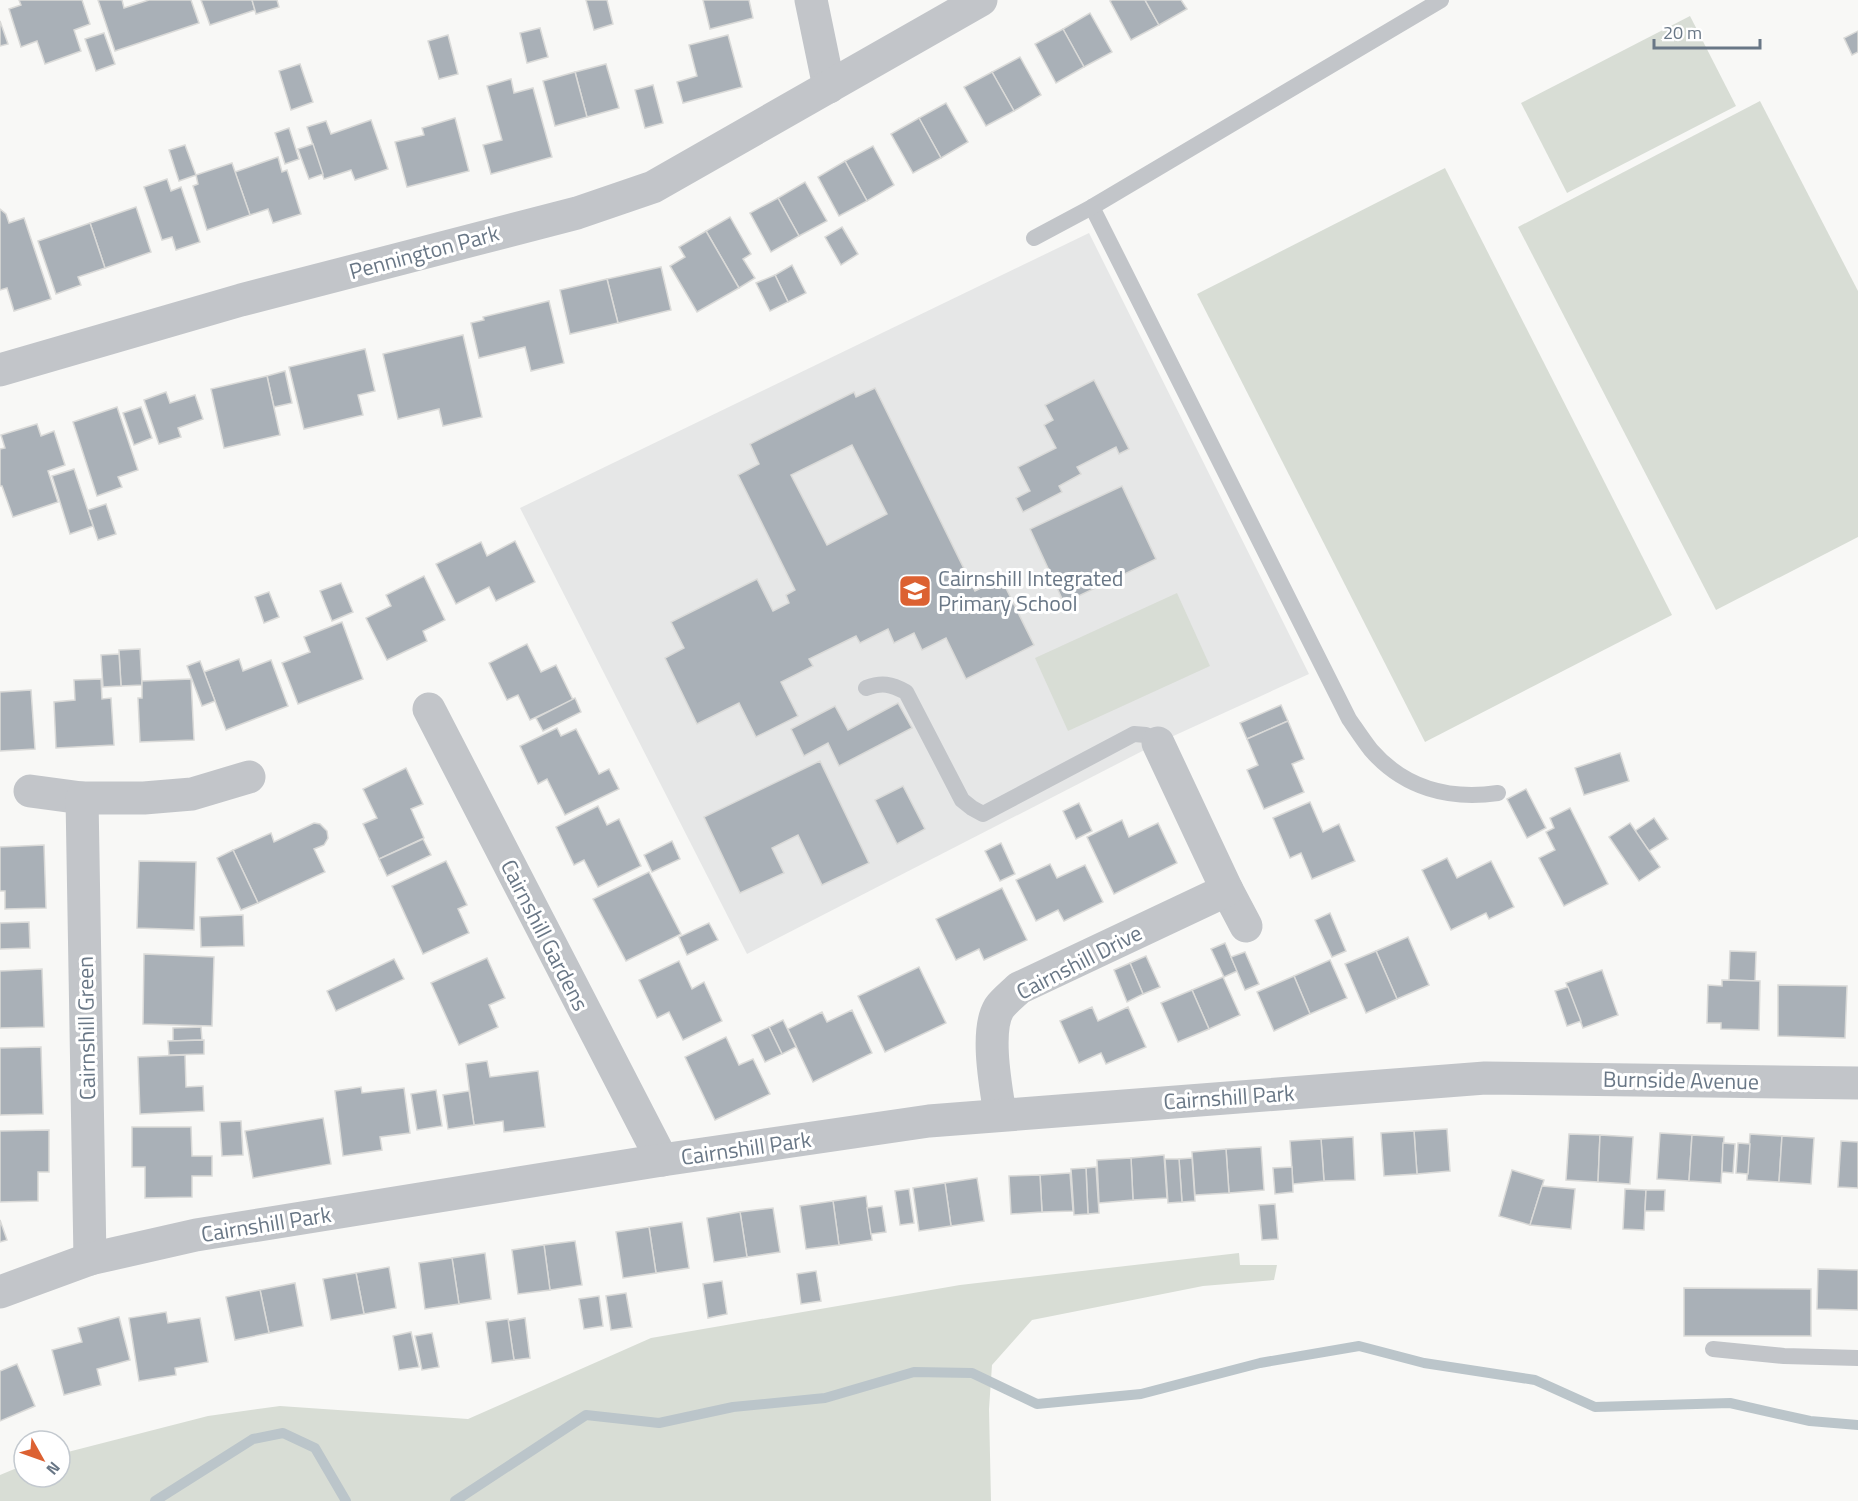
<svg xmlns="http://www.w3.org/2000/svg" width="1858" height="1501" viewBox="0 0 1858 1501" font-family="'Titillium Web',sans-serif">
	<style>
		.built { fill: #e6e7e7 }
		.green { fill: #d8ddd5 }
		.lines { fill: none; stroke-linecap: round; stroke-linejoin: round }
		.stream { stroke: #bbc5ca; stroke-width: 10 }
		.building { fill: #a9b0b7; stroke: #dadad8; stroke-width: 1.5; fill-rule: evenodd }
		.lane { stroke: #c2c5c9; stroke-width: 16 }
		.street { stroke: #c2c5c9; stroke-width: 33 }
		.labels { text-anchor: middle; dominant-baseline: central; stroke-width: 6; stroke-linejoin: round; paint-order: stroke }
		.street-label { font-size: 22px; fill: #697786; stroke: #fff }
		.poi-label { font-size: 22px; fill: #697786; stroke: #fff; text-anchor: start }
	</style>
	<rect width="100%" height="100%" fill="#f8f8f6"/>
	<path class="built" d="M1089,233l220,441 -151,69 -411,211 -227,-446z"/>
	<g class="green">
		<path d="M1690,16l46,90 -169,87 -46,-90z"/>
		<path d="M1760,101l98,190v246l-142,73 -198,-383z"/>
		<path d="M1445,168l227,447 -247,127 -228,-448z"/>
		<path d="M1177,593l33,73 -142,65 -33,-73z"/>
		<path d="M1239,1253l1,12h37l-3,15 -71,6 -171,34 -40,45 -3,44 2,92h-991v-26l24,-10v12h36v-23l148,-38 72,-10 188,13 183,-81 309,-53z"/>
	</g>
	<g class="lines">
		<g class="stream">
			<path d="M155,1501l98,-62 30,-6 32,15 31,53"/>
			<path d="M455,1501l131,-86 73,8 74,-16 92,-9 89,-26 58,1 65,31 104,-10 119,-31 99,-17 65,17 111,17 60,27 135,-4 80,18 48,4"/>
		</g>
	</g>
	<g class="building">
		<path d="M19,0h63l8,24 -16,6 7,21 -36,13 -8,-23 -16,6 -12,-38 12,-4z"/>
		<path d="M98,0h24l2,8 25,-8h42l8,23 -84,28z"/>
		<path d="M201,0h51l3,10 -45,15z"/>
		<path d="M252,0h25l2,7 -23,7z"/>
		<path d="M586,0h21l6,24 -19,6z"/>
		<path d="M703,0h46l4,18 -43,11z"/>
		<path d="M1112,0h33l14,25 -28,15 -21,-39z"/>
		<path d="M1145,0h36l6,9 -28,16z"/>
		<path d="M1090,13l22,39 -28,15 -21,-38z"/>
		<path d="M0,21l8,23 -8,2z"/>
		<path d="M540,28l8,29 -21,6 -7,-30z"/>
		<path d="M1063,29l21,38 -28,16 -21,-39z"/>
		<path d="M1858,31v21l-6,3 -8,-17z"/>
		<path d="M104,33l11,31 -19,7 -11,-32z"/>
		<path d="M448,35l10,39 -19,5 -11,-38z"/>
		<path d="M728,35l14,52 -59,16 -6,-21 20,-6 -8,-31z"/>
		<path d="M1020,57l21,38 -27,16 -22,-39z"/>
		<path d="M300,64l13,38 -22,8 -12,-39z"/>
		<path d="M606,64l13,44 -32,9 -12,-45z"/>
		<path d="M575,72l12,45 -32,9 -12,-45z"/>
		<path d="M992,72l22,39 -28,15 -22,-39z"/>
		<path d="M511,79l3,14 19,-5 19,69 -61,17 -8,-29 19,-5 -15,-54z"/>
		<path d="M653,85l10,38 -18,5 -10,-38z"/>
		<path d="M946,103l22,39 -27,16 -22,-40z"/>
		<path d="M455,118l14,53 -62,16 -12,-45 29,-7 -2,-7z"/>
		<path d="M919,118l22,40 -28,15 -22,-39z"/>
		<path d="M371,120l17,49 -33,11 -4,-10 -27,9 -17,-52 19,-6 5,13z"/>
		<path d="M289,128l10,31 -14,5 -10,-31z"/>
		<path d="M313,144l10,30 -14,5 -11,-30z"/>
		<path d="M185,145l11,30 -17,6 -10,-31z"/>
		<path d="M873,146l21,39 -27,16 -22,-40z"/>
		<path d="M278,157l4,15 5,-2 14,44 -28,9 -5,-14 -18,6 -15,-43z"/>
		<path d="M845,161l22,40 -28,15 -21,-39z"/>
		<path d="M232,163l18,52 -43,15 -14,-44 5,-2 -2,-9z"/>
		<path d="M167,179l4,12 10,-4 19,55 -24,8 -4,-13 -10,3 -18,-53z"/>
		<path d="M805,182l22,39 -28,15 -21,-38z"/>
		<path d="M778,198l21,38 -28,16 -21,-39z"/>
		<path d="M136,207l15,45 -46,16 -15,-45z"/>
		<path d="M0,209l6,5 3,9 15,-5 27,81 -37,12 -7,-23 -7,2z"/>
		<path d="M730,217l21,37 -8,5 12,19 -16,10 -33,-57z"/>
		<path d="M90,223l15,45 -27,9 3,8 -25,9 -18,-53z"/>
		<path d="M842,227l16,27 -17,11 -16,-28z"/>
		<path d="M706,231l33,57 -42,24 -27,-46 15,-9 -6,-10z"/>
		<path d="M792,265l14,28 -18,9 -13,-27z"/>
		<path d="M661,267l10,43 -53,13 -11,-44z"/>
		<path d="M775,275l13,27 -18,9 -14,-28z"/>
		<path d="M607,279l11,44 -48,11 -10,-44z"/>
		<path d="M549,301l15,62 -33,8 -6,-24 -46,11 -8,-35 13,-3 -1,-3z"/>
		<path d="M463,335l19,82 -39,9 -4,-17 -41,10 -15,-65z"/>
		<path d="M365,349l10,42 -17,4 5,20 -59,14 -15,-62z"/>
		<path d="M285,371l7,32 -18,4 -7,-31z"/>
		<path d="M267,376l13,59 -56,13 -13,-59z"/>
		<path d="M1094,380l35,69 -10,5 -3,-7 -39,20 4,7 -22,12 3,6 -39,20 -7,-14 14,-7 -12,-24 38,-19 -12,-23 9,-5 -8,-15z"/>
		<path d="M875,388l100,203 26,-13 33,67 -68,34 -20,-41 -24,12 -8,-17 -20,10 -6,-14 -28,14 -4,-7 -47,23 4,7 -32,16 17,34 -42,21 -17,-34 -42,21 -32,-66 19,-10 -13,-26 86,-43 16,32 16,-8 -3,-8 9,-5 -57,-115 21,-11 -9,-20 104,-52 2,5zM852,445l35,69 -60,31 -36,-70z"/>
		<path d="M166,392l4,11 25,-8 8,24 -25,9 3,9 -22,7 -15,-44z"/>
		<path d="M117,407l21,63 -20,7 4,10 -25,9 -24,-74z"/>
		<path d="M141,407l11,31 -18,7 -11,-32z"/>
		<path d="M37,424l4,12 13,-5 11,34 -17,6 10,31 -45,15 -11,-31h-2v-37l5,-1 -4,-13z"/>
		<path d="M74,469l19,57 -23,8 -18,-58z"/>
		<path d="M1122,486l34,73 -92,44 -34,-74z"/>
		<path d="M106,504l10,30 -18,6 -10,-30z"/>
		<path d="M515,541l20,41 -39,19 -7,-14 -33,17 -20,-40 45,-22 6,14z"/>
		<path d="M424,576l21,44 -22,11 4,10 -40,19 -21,-42 25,-12 -5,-11z"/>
		<path d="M341,583l12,29 -21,9 -12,-30z"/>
		<path d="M269,592l10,25 -15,6 -9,-26z"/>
		<path d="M342,622l21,57 -65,25 -16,-41 28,-11 -6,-15z"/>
		<path d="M527,644l14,28 15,-7 17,35 -43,20 -12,-25 -11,5 -18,-37z"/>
		<path d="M140,649l2,36 -21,1 -2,-36z"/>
		<path d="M119,654l2,32 -18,1 -2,-32z"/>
		<path d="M239,659l4,12 28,-11 17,46 -62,24 -22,-58z"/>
		<path d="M200,661l15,40 -13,5 -15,-40z"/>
		<path d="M101,679l1,20 9,-1 3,47 -58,3 -2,-46 21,-2 -1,-20z"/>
		<path d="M191,679l3,61 -54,2 -2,-44h4v-17z"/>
		<path d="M31,690l4,59 -35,2v-59z"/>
		<path d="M575,698l6,14 -38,19 -7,-13z"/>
		<path d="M898,703l14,25 -73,38 -11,-23 -24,13 -13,-27 44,-23 13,24z"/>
		<path d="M1281,705l7,16 -41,18 -7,-16z"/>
		<path d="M1288,721l16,38 -12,5 12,28 -40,17 -17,-39 11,-5 -11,-26z"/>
		<path d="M557,728l4,8 15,-7 23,45 10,-5 10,20 -54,26 -18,-36 -9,5 -18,-38z"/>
		<path d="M1620,753l9,28 -45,14 -9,-27z"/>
		<path d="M820,761l49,102 -47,22 -24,-50 -26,13 12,25 -44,20 -36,-76z"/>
		<path d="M406,768l17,36 -12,5 13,29 -45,21 -16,-35 14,-6 -14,-29z"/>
		<path d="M903,786l22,43 -28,15 -22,-44z"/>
		<path d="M1526,789l20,39 -19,10 -20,-39z"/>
		<path d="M1310,802l13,30 16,-8 16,37 -43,18 -11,-26 -11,5 -17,-40z"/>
		<path d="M1079,803l13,28 -16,8 -13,-28z"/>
		<path d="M598,806l9,19 12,-6 22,47 -43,21 -14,-27 -10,5 -18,-38z"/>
		<path d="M1570,808l38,76 -44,22 -25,-48 16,-8 -9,-18 8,-4 -4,-10z"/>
		<path d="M1654,818l14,21 -19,12 -14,-20z"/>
		<path d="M1122,820l7,17 29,-14 19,40 -63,31 -27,-57z"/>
		<path d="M314,823l6,1 7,7 1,7 -4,7 -10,4 11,23 -67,31 -25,-53 38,-17 3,9z"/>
		<path d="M1630,823l30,44 -21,14 -30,-44z"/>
		<path d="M423,839l8,16 -44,21 -8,-17z"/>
		<path d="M672,841l8,18 -28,13 -8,-17z"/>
		<path d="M1001,843l14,31 -15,7 -15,-30z"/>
		<path d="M44,845l2,63 -41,1v-18h-5v-44z"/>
		<path d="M233,850l25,53 -17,7 -24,-52z"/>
		<path d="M1447,858l10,20 34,-17 23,46 -25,12 -3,-6 -35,17 -29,-60z"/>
		<path d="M139,861l57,1 -2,68 -57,-2z"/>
		<path d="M446,861l21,44 -9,4 11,24 -46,21 -31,-68z"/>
		<path d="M1050,864l7,14 28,-13 18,37 -39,19 -6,-11 -22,11 -20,-41z"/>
		<path d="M649,872l32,62 -55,27 -33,-62z"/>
		<path d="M1002,888l25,52 -43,20 -5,-11 -23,11 -20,-41z"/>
		<path d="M1330,913l16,38 -14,6 -17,-37z"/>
		<path d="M243,915l1,31 -43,1 -1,-30z"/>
		<path d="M29,922l1,26 -30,1v-26z"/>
		<path d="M709,923l9,17 -31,15 -8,-18z"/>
		<path d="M1408,937l21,48 -32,14 -21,-48z"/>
		<path d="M1225,943l12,28 -13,6 -13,-28z"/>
		<path d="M1376,951l21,48 -31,14 -21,-49z"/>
		<path d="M1730,951l26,1 -1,29 -26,-1z"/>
		<path d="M1245,952l14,32 -14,6 -14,-33z"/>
		<path d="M144,954l70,3 -2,69 -69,-2z"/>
		<path d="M1146,956l14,31 -17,7 -13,-31z"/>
		<path d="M487,958l18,40 -16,7 9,22 -39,18 -28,-62z"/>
		<path d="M394,959l10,20 -68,32 -9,-20z"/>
		<path d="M1330,960l17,38 -37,16 -16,-38z"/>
		<path d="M679,961l13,28 12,-7 18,39 -39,19 -14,-28 -12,6 -18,-38z"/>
		<path d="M1130,963l13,31 -16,8 -13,-32z"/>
		<path d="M919,967l27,56 -61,29 -27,-56z"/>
		<path d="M42,969l2,58 -44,1v-57z"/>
		<path d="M1602,970l16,45 -35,13 -17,-45z"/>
		<path d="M1294,976l16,38 -36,17 -17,-39z"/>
		<path d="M1223,977l17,38 -31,14 -17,-39z"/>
		<path d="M1722,980l38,1 -1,49 -38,-1v-6h-14l1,-38 14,1z"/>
		<path d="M1778,985l69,1 -2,52 -67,-2z"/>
		<path d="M1568,987l13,34 -14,5 -12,-35z"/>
		<path d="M1192,990l17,39 -31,13 -17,-39z"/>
		<path d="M1092,1007l6,14 30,-14 18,40 -40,17 -5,-11 -22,10 -19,-42z"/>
		<path d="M852,1010l20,43 -59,29 -25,-53 34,-17 5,10z"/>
		<path d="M783,1020l13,27 -14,7 -13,-27z"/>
		<path d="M201,1027l1,13 -29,1v-13z"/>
		<path d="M769,1027l13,27 -17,8 -13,-27z"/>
		<path d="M726,1037l13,28 14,-6 17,35 -55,26 -30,-63z"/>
		<path d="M204,1040v14l-35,1 -1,-14z"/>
		<path d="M41,1047l2,67 -43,1v-67z"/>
		<path d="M185,1055l1,32 17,-1 1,25 -64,3 -2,-57z"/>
		<path d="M487,1061l3,16 48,-6 7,56 -41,5 -1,-11 -29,4 -8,-61z"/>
		<path d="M361,1087l1,6 42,-5 6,45 -30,4 2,13 -39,6 -8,-65z"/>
		<path d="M436,1090l6,36 -25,4 -6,-36z"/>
		<path d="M469,1091l5,34 -26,4 -5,-34z"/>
		<path d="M323,1118l8,46 -78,14 -8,-47z"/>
		<path d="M241,1121l2,34 -21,1 -2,-34z"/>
		<path d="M132,1127h59l1,29h20v20h-20v21l-47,1v-31h-13z"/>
		<path d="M1447,1129l3,42 -33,3 -3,-43z"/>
		<path d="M49,1130v42h-11v29l-38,1v-71z"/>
		<path d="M1414,1131l3,43 -33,2 -3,-43z"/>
		<path d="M1660,1133l32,2 -3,46 -32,-2z"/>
		<path d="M1569,1134l31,1 -2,47 -32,-2z"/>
		<path d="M1750,1134l32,2 -3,46 -32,-2z"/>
		<path d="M1600,1135l33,2 -3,47 -32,-2z"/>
		<path d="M1692,1135l32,2 -3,46 -32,-2z"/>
		<path d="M1782,1136l32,2 -3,46 -32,-2z"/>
		<path d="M1353,1137l2,43 -31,1 -3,-42z"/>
		<path d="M1321,1139l3,42 -31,3 -3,-43z"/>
		<path d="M1841,1141l17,1v46l-20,-1z"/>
		<path d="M1723,1143l12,1 -2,29 -11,-1z"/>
		<path d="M1738,1143l12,1 -2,30 -12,-1z"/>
		<path d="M1261,1147l3,43 -35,3 -3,-44z"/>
		<path d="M1226,1149l3,44 -34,2 -3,-43z"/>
		<path d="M1164,1155l3,43 -34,2 -2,-42z"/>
		<path d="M1131,1158l2,42 -34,3 -2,-43z"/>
		<path d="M1192,1158l3,43 -13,1 -3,-43z"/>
		<path d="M1165,1159h14l3,43 -14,1z"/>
		<path d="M1096,1167l3,46 -11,1 -2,-46z"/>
		<path d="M1292,1167l1,25 -18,2 -2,-26z"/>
		<path d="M1086,1168l2,46 -14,1 -3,-46z"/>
		<path d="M1512,1170l32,10 -14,45 -31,-9z"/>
		<path d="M1070,1173l3,38 -31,1 -2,-37z"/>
		<path d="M1040,1175l2,37 -31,2 -2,-38z"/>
		<path d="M977,1178l7,43 -33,5 -6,-43z"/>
		<path d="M945,1183l6,43 -32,5 -6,-43z"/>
		<path d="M1542,1186l33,3 -4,40 -41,-4z"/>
		<path d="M909,1189l5,34 -14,2 -5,-34z"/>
		<path d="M1625,1189l21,1 -2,40 -21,-1z"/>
		<path d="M1646,1190h19l-1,21h-19z"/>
		<path d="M866,1196l6,44 -33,5 -6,-44z"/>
		<path d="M833,1201l6,44 -33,4 -6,-43z"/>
		<path d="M1275,1204l3,35 -16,1 -3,-35z"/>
		<path d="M882,1206l4,26 -15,2 -4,-26z"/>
		<path d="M773,1208l7,44 -33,5 -7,-45z"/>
		<path d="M740,1212l7,45 -33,5 -7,-44z"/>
		<path d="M0,1220l7,20 -7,2z"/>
		<path d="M682,1222l7,46 -33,5 -7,-46z"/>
		<path d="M649,1227l7,46 -33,5 -7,-46z"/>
		<path d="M575,1241l7,44 -32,5 -6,-45z"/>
		<path d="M544,1245l6,45 -32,4 -6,-44z"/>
		<path d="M485,1253l6,46 -32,5 -7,-46z"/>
		<path d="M452,1258l7,46 -34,5 -6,-46z"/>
		<path d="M389,1267l7,41 -32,6 -8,-41z"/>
		<path d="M1818,1269l40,1v40l-41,-1z"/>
		<path d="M816,1271l5,30 -20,3 -4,-30z"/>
		<path d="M356,1273l8,41 -33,6 -8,-41z"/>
		<path d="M722,1281l5,33 -19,4 -5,-34z"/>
		<path d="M295,1283l8,43 -34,7 -9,-43z"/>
		<path d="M1684,1288l127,1v47h-127z"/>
		<path d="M260,1290l9,43 -34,7 -9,-43z"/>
		<path d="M626,1293l6,34 -21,3 -5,-34z"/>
		<path d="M599,1296l4,30 -19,3 -5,-30z"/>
		<path d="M166,1312l2,11 32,-5 8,44 -33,6 1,7 -37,6 -10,-63z"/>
		<path d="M119,1317l11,43 -33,9 4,16 -37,10 -12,-45 30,-8 -4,-14z"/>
		<path d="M525,1318l5,40 -16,2 -6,-39z"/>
		<path d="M508,1319l6,41 -22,3 -6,-41z"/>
		<path d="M411,1332l8,35 -20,3 -6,-34z"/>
		<path d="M432,1333l7,34 -17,3 -7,-34z"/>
		<path d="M17,1364l18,42 -35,15v-50z"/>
	</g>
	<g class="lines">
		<g class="lane">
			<path d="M1092,207l257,512c7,10 14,21 22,31 33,38 78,50 127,43"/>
			<path d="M1034,238l58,-31 349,-207"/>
			<path d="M866,688c16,-6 25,-4 40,4l56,108 10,8 11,6 151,-80 12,1 12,8"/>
			<path d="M1713,1349l71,7 74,2"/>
		</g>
		<g class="street">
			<path d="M811,0l18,87"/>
			<path d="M0,370l241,-70 336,-87 76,-26 328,-187"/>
			<path d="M429,709l233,451"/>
			<path d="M30,791l52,7"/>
			<path d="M1227,890l19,36"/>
			<path d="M1000,1114c-4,-26 -15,-83 -1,-106 5,-7 14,-14 20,-20l208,-98 -69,-147"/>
			<path d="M90,1259l-8,-461h62l48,-4 57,-17"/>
			<path d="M0,1292l90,-33 106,-24 466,-75 267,-39 556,-43 373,5"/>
		</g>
	</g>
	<defs>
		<symbol id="school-square" viewBox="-11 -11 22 22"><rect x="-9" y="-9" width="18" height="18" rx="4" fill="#dc6132" stroke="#fff"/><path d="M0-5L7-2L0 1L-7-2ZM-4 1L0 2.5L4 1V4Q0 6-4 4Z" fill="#fff"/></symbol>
	</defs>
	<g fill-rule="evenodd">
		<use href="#school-square" x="896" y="572" width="38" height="38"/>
	</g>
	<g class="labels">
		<g class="street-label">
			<text transform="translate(424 252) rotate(-15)">Pennington Park</text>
			<text transform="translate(545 935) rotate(63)">Cairnshill Gardens</text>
			<text transform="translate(1079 962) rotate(-27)">Cairnshill Drive</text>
			<text transform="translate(86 1028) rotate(-91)">Cairnshill Green</text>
			<text transform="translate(1681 1080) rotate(1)">Burnside Avenue</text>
			<text transform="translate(1229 1097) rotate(-4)">Cairnshill Park</text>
			<text transform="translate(746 1148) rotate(-8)">Cairnshill Park</text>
			<text transform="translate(266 1224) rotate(-9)">Cairnshill Park</text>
		</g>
		<g class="poi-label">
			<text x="938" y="578">Cairnshill Integrated<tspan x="938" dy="25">Primary School</tspan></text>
		</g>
	</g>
	<g transform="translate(42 1459) rotate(130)"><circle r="28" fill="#ffffff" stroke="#c3c9cf" stroke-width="1.5"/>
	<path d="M0-4.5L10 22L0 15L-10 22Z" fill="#dc6132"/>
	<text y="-9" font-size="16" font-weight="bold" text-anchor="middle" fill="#697786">N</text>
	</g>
	<path d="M1654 39v9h106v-9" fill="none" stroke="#697786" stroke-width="3"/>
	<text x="1663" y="39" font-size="18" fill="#697786" stroke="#ffffff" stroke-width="4.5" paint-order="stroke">20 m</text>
</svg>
